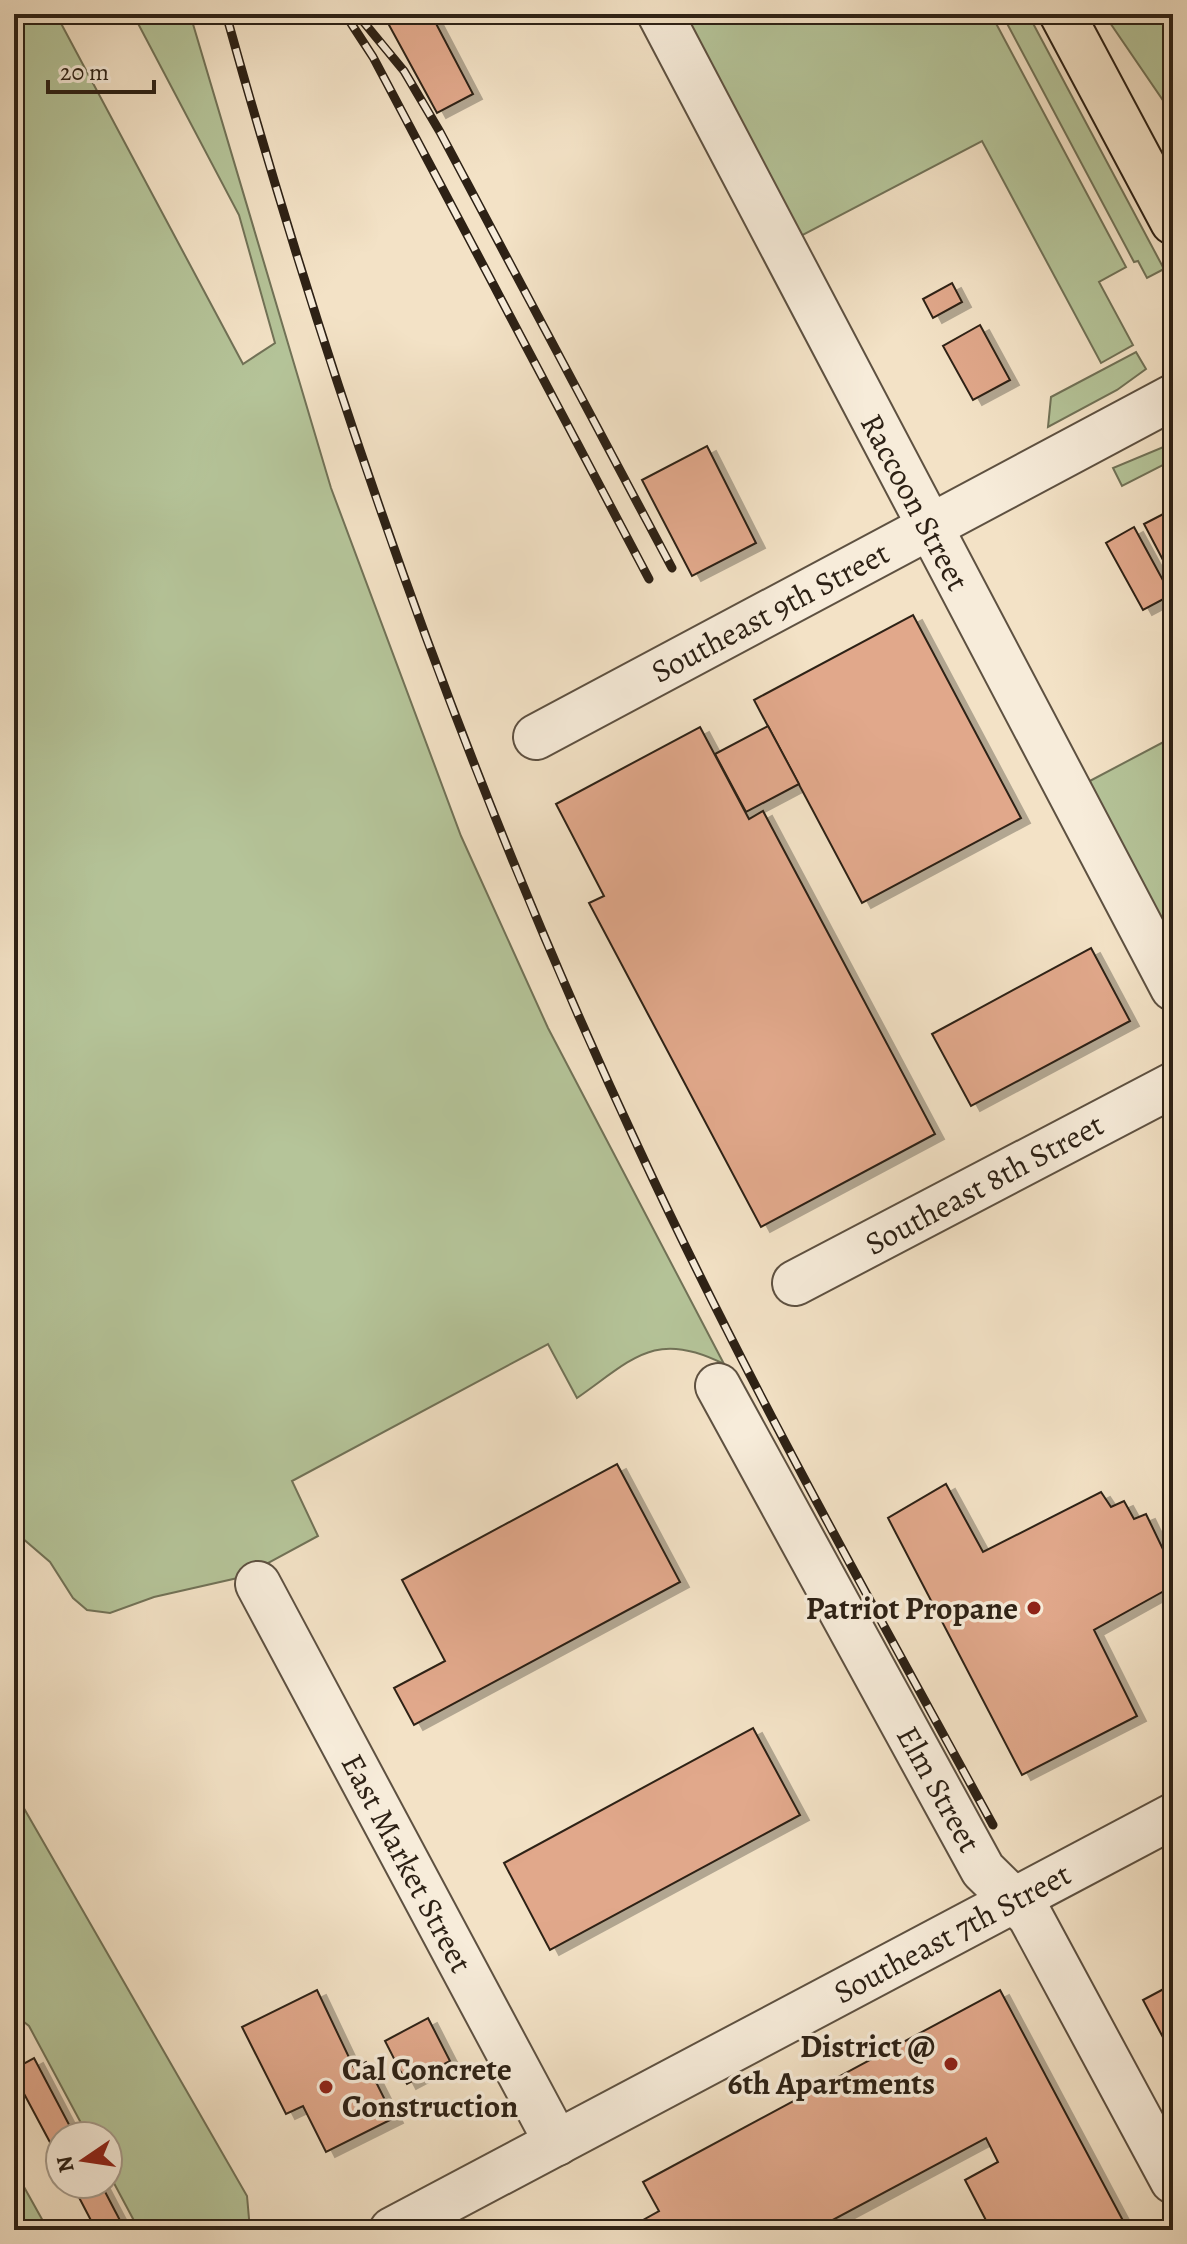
<svg xmlns="http://www.w3.org/2000/svg" width="1187" height="2244" viewBox="0 0 1187 2244" font-family="Alegreya,serif">
	<style>
		.green { fill: #b5c499; stroke: #717257; stroke-width: 2 }
		.building { fill: #e1a88b; stroke: #2d2115; stroke-width: 2; filter: url(#shadow) }
		.lines { fill: none; stroke-linecap: round; stroke-linejoin: round }
		.minor-casing { stroke: #5e5141; stroke-width: 48 }
		.major-casing { stroke: #2d2115; stroke-width: 48 }
		.minor { stroke: #f7ecda; stroke-width: 44 }
		.major { stroke: #f3e2c6; stroke-width: 44 }
		.rail-casing { stroke: #2d2115; stroke-width: 9 }
		.rail { stroke: #f7ecda; stroke-width: 6; stroke-dasharray: 18; stroke-linecap: butt }
		.poi-dot { fill: #8f2418; stroke: #f7ecda; stroke-width: 3 }
		.labels { text-anchor: middle; dominant-baseline: central; stroke-width: 7; stroke-linejoin: round; paint-order: stroke }
		.street-label { font-size: 32px; fill: #2d2115; stroke: #f7ecda }
		.poi-label { font-size: 32px; font-weight: bold; fill: #2d2115; stroke: #f7ecda; text-anchor: end }
	</style>
	<defs>
		<filter id="shadow"><feDropShadow dx="9" dy="5" stdDeviation="0" flood-color="#0004"/></filter>
	</defs>
	<rect width="100%" height="100%" fill="#f3e2c6"/>
	<filter id="stains"><feTurbulence type="fractalNoise" baseFrequency=".0025" numOctaves="4"/><feColorMatrix values="0 0 0 0 .2 0 0 0 0 .09 0 0 0 0 .02 0 0 0 .5 -.17"/></filter>
	<radialGradient id="worn" r=".72"><stop offset=".6" stop-color="#630" stop-opacity="0"/><stop offset="1" stop-color="#630" stop-opacity=".3"/></radialGradient>
	<g class="green">
		<path d="M14,14h42l187,350 32,-21 -36,-128 -106,-201h57l141,474 130,348 87,192 176,336c-69,-35 -91,-5 -147,34l-29,-54 -256,137 26,55 -76,41 -88,20 -44,16 -23,-3 -14,-12 -23,-36 -36,-31z"/>
		<path d="M687,14h304l135,253 -27,15 34,63 -32,18 -119,-222 -185,97 -106,-203z"/>
		<path d="M1002,14h26l136,255 -17,9 -9,-17 -4,1z"/>
		<path d="M1104,14h65l4,8v93z"/>
		<path d="M1136,352l10,17 -29,21 -69,37 3,-30z"/>
		<path d="M1173,443v17l-51,26 -9,-18z"/>
		<path d="M1173,737v203l-87,-157z"/>
		<path d="M14,1791l233,405 3,34h-111l-31,-58v-36h-20l-59,-110 -5,-4 -10,1z"/>
		<path d="M14,2169l34,61h-34z"/>
	</g>
	<g class="building">
		<path d="M383,14h48l42,80 -36,19z"/>
		<path d="M952,283l10,19 -29,16 -10,-19z"/>
		<path d="M980,325l30,55 -37,20 -30,-54z"/>
		<path d="M707,446l49,97 -64,33 -50,-96z"/>
		<path d="M1173,509v70l-29,-55z"/>
		<path d="M1134,527l37,68 -28,15 -37,-67z"/>
		<path d="M913,615l108,203 -159,85 -108,-203z"/>
		<path d="M768,726l31,58 -53,28 -31,-58z"/>
		<path d="M700,727l49,92 14,-8 172,323 -174,93 -172,-324 15,-7 -48,-92z"/>
		<path d="M1091,948l39,73 -159,85 -39,-72z"/>
		<path d="M617,1464l63,118 -266,143 -20,-37 51,-27 -43,-81z"/>
		<path d="M946,1484l37,68 118,-60 10,15 13,-6 10,18 12,-5 27,56v16l-79,44 43,86 -115,59 -134,-257z"/>
		<path d="M753,1728l47,87 -250,135 -46,-87z"/>
		<path d="M1173,1984v72l-30,-56z"/>
		<path d="M317,1990l37,78 12,-6 28,56 -68,34 -23,-46 -17,8 -44,-87z"/>
		<path d="M1000,1990l128,240h-137l-26,-50 33,-18 -12,-24 -172,92h-177l-3,-5 25,-14 -16,-29z"/>
		<path d="M428,2018l22,43 -43,23 -22,-43z"/>
		<path d="M34,2058l41,78h-15v25l-46,-86v-6z"/>
		<path d="M72,2184h29l24,46h-29z"/>
	</g>
	<g class="lines">
		<defs>
			<g id="minor">
				<path d="M660,14l513,974"/>
				<path d="M536,737l637,-340"/>
				<path d="M795,1283l378,-198"/>
				<path d="M718,1386l265,484 47,46 143,265"/>
				<path d="M258,1584l299,559"/>
				<path d="M392,2230l781,-414"/>
			</g>
			<path id="major" d="M1062,14l111,208"/>
		</defs>
		<use href="#minor" class="minor-casing"/>
		<use href="#major" class="major-casing"/>
		<use href="#minor" class="minor"/>
		<use href="#major" class="major"/>
		<defs>
			<g id="rail">
				<path d="M226,14c108,388 242,770 413,1135 107,231 232,453 354,676"/>
				<path d="M345,14l28,43 276,522"/>
				<path d="M357,14l47,57 36,61 232,436"/>
			</g>
		</defs>
		<use href="#rail" class="rail-casing"/>
		<use href="#rail" class="rail"/>
	</g>
	<g class="poi-dot">
		<circle cx="1034" cy="1608" r="8"/>
		<circle cx="951" cy="2064" r="8"/>
		<circle cx="326" cy="2087" r="8"/>
	</g>
	<g class="labels">
		<g class="street-label">
			<text transform="translate(915 502) rotate(62)">Raccoon Street</text>
			<text transform="translate(770 612) rotate(-28)">Southeast 9th Street</text>
			<text transform="translate(984 1184) rotate(-28)">Southeast 8th Street</text>
			<text transform="translate(939 1789) rotate(61)">Elm Street</text>
			<text transform="translate(407 1863) rotate(62)">East Market Street</text>
			<text transform="translate(952 1933) rotate(-28)">Southeast 7th Street</text>
		</g>
		<g class="poi-label">
			<text x="1018" y="1608">Patriot Propane</text>
			<text x="935" y="2046">District @<tspan x="935" dy="37">6th Apartments</tspan></text>
			<text x="342" y="2069" text-anchor="start">Cal Concrete<tspan x="342" dy="37">Construction</tspan></text>
		</g>
	</g>
	<rect width="1187" height="2244" fill="none" stroke="#f3e2c6" stroke-width="48"/>
	<rect x="16" y="16" width="1155" height="2212" fill="none" stroke="#2d2115" stroke-width="4"/>
	<rect x="24" y="24" width="1139" height="2196" fill="none" stroke="#2d2115" stroke-width="2"/>
	<g transform="translate(84 2160) rotate(257)"><circle r="38" fill="#f7ecda" stroke="#a69b8b" stroke-width="2"/>
	<path d="M0-6L14 30L0 20L-14 30Z" fill="#8f2418"/>
	<text y="-12" font-size="22" font-weight="bold" text-anchor="middle" fill="#2d2115">N</text>
	</g>
	<path d="M48 80v12h106v-12" fill="none" stroke="#2d2115" stroke-width="4"/>
	<text x="60" y="80" font-size="24" fill="#2d2115" stroke="#f7ecda" stroke-width="6" paint-order="stroke">20 m</text>
	<rect width="100%" height="100%" filter="url(#stains)"/>
	<rect width="100%" height="100%" fill="url(#worn)"/>
</svg>
